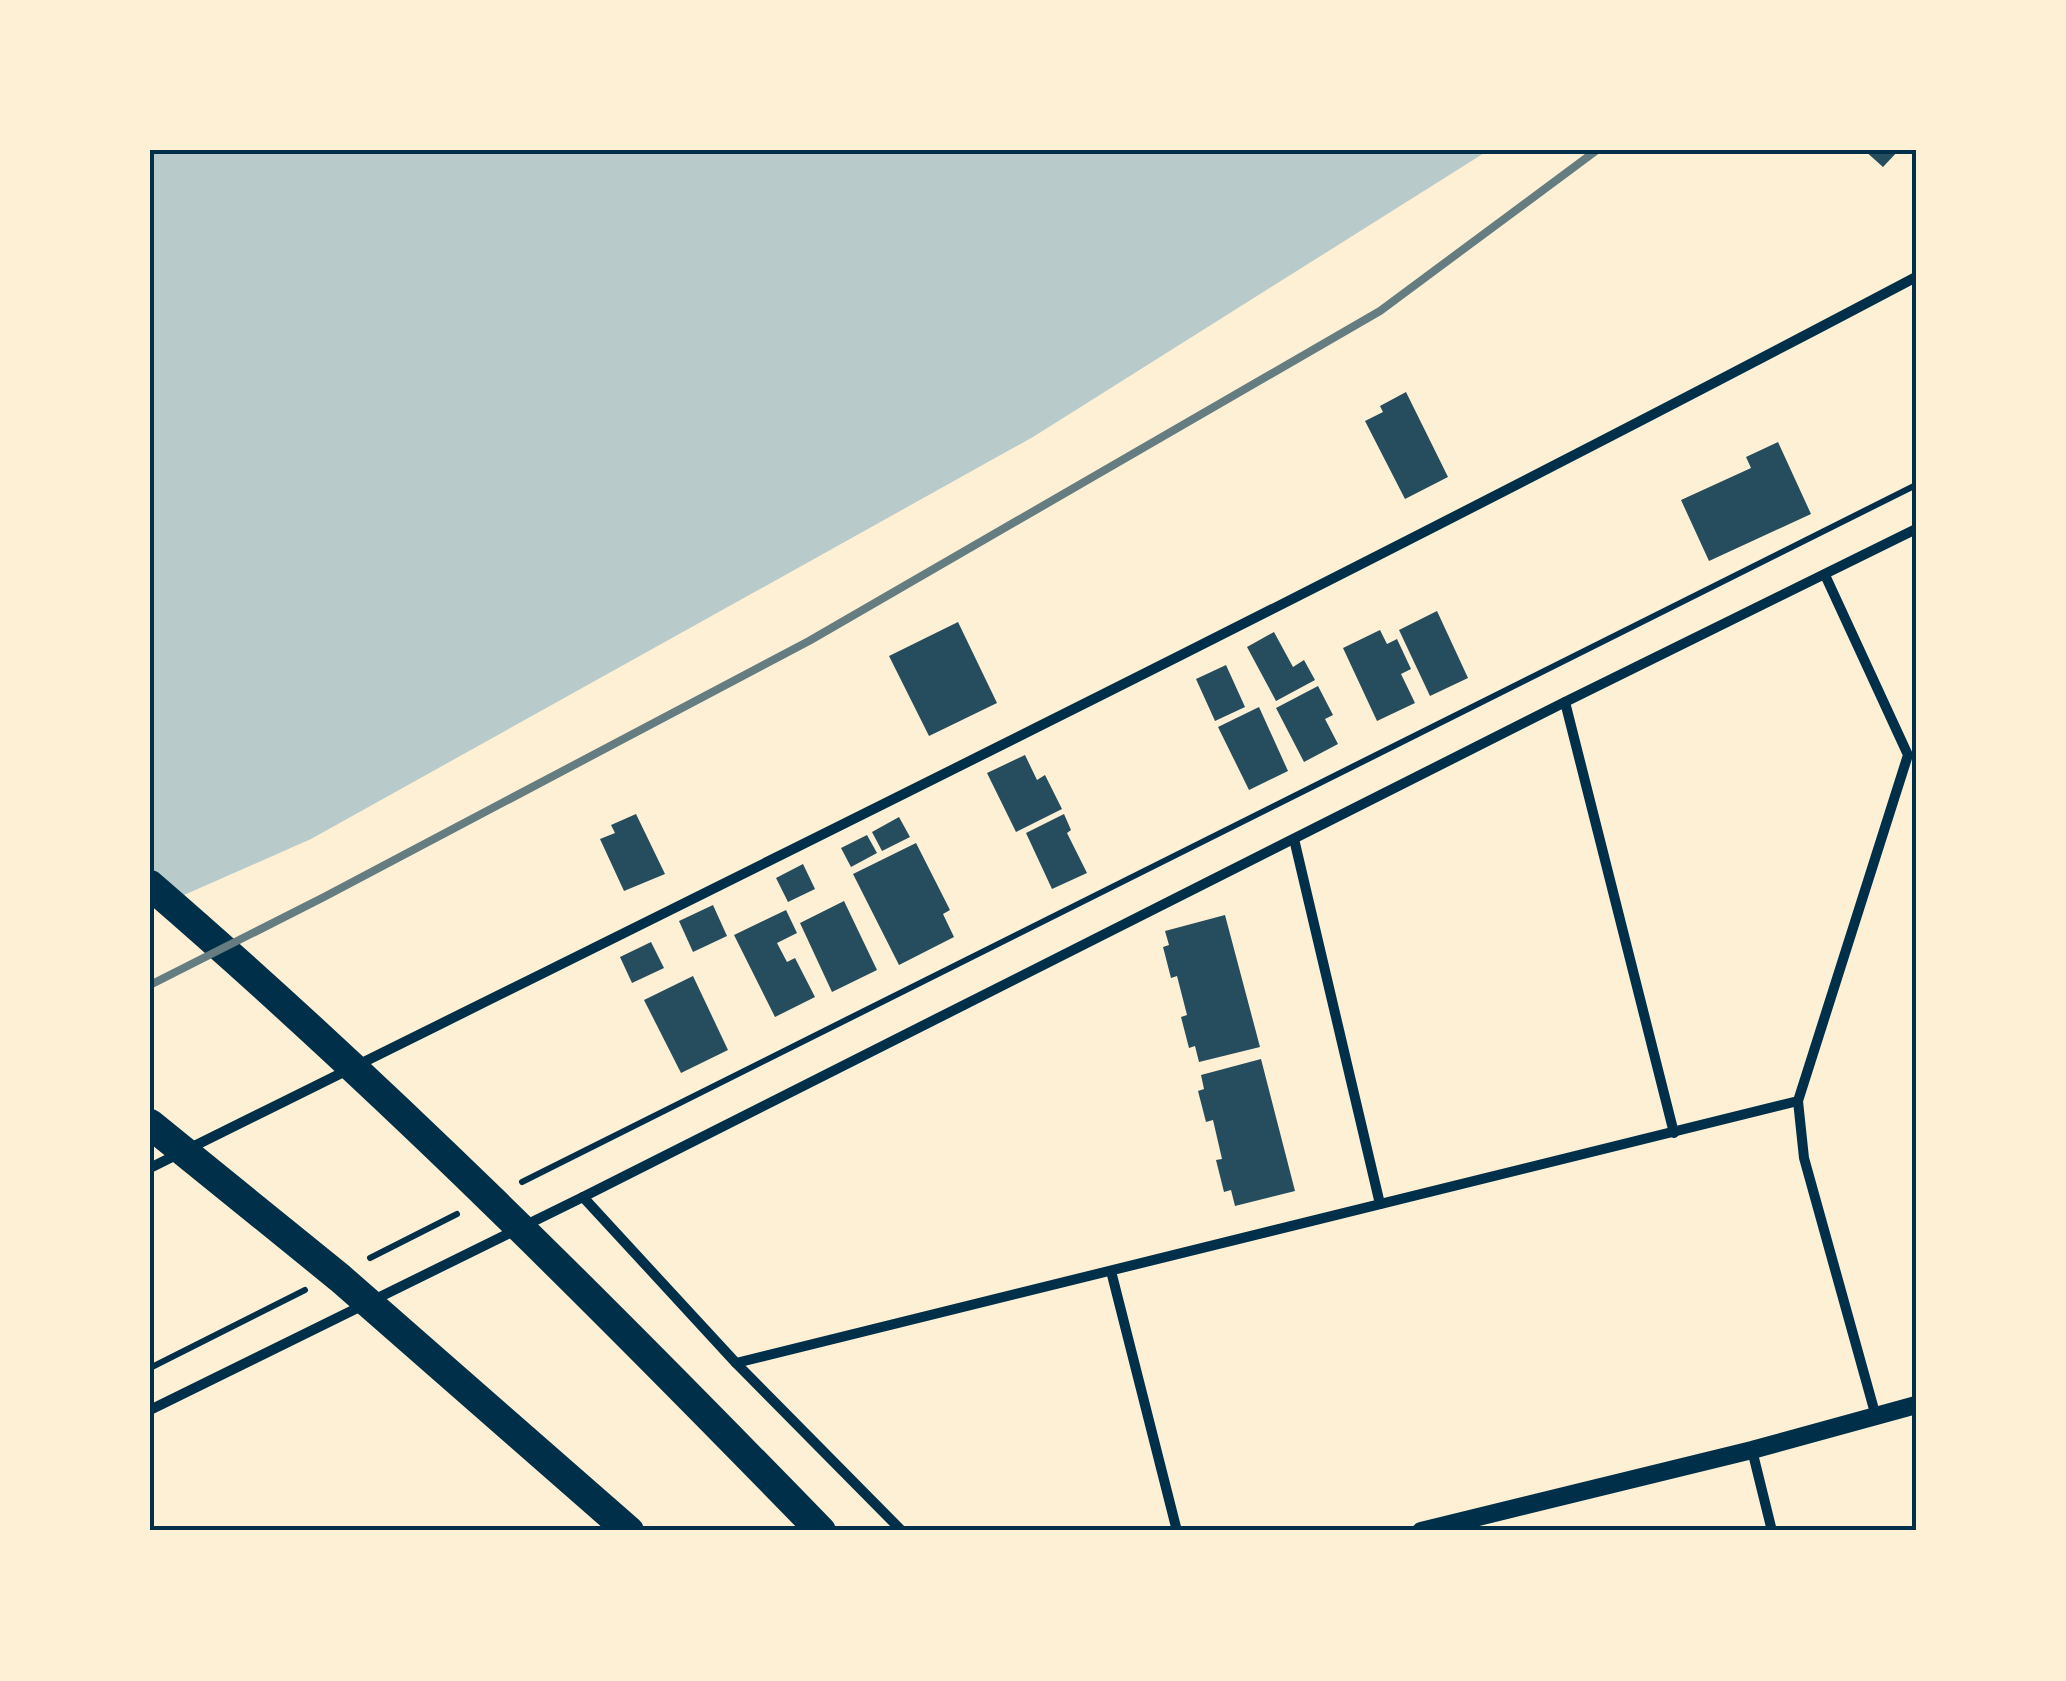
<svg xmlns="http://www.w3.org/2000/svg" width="2066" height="1681" viewBox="0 0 2066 1681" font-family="Quicksand,sans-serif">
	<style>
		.green { fill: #b9caca }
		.building { fill: #264d5e }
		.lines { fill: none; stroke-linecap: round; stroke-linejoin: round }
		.path { stroke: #003049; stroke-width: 6 }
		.minor { stroke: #003049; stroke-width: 10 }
		.tertiary { stroke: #003049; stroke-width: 18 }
		.motorway { stroke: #003049; stroke-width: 30 }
		.rail { stroke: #657d81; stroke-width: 8 }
		.neatline { fill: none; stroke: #003049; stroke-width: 4 }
	</style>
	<rect width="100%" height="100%" fill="#fdf0d5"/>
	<path class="green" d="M150,150h1339l-456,287 -722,402 -161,71z"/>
	<g class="building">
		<path d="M1864,150h35l-16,17z"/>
		<path d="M1406,392l42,85 -43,22 -40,-78 18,-9 -3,-6z"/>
		<path d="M1778,442l33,72 -102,47 -28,-61 70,-32 -5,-11z"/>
		<path d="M1437,611l31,67 -38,18 -31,-66z"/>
		<path d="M958,622l39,81 -68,33 -40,-80z"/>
		<path d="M1380,630l7,14 10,-5 14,30 -10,5 14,29 -38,18 -34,-73z"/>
		<path d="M1274,632l19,35 11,-7 11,20 -39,21 -29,-54z"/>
		<path d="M1226,665l19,42 -30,14 -19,-42z"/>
		<path d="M1318,686l15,29 -8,4 13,25 -34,18 -28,-54z"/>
		<path d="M1259,707l29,64 -39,19 -31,-63z"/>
		<path d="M1025,755l12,25 8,-5 17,34 -46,23 -29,-59z"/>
		<path d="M636,814l29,60 -41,17 -24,-52 15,-6 -4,-8z"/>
		<path d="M1064,814l7,16 -4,3 20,40 -35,16 -26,-56z"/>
		<path d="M899,817l11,20 -28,14 -10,-19z"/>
		<path d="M867,835l10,18 -26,14 -10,-19z"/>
		<path d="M916,843l34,67 -7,4 11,23 -55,28 -46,-91z"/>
		<path d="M803,864l12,25 -27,13 -12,-24z"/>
		<path d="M844,901l33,69 -45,22 -32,-69z"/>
		<path d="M713,905l14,31 -34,16 -14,-31z"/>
		<path d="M786,910l11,23 -20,10 10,19 8,-4 20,39 -40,20 -41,-82z"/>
		<path d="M1225,915l35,132 -61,15 -4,-16 -6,2 -8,-31 6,-2 -10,-39 -6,2 -8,-31 6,-2 -4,-14z"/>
		<path d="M651,942l13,26 -32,15 -12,-26z"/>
		<path d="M693,976l35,74 -47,23 -37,-73z"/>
		<path d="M1261,1059l34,132 -60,15 -4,-16 -7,2 -8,-32 6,-1 -9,-39 -7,2 -8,-31 6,-2 -3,-14z"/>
	</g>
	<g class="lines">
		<g class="path">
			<path d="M522,1182l1394,-697"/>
			<path d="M370,1258l87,-44"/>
			<path d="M150,1368l155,-78"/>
		</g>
		<g class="minor">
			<path d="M1825,575l83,180 -110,346 6,57 71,255"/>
			<path d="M1565,702l109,431"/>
			<path d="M1294,839l86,365"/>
			<path d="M150,1168c590,-293 1183,-583 1766,-891"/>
			<path d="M583,1197l153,166 166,168"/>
			<path d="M1111,1271l66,260"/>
			<path d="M736,1363l1062,-262"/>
			<path d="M150,1410l433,-213 982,-495 351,-173"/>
			<path d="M1752,1450l20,81"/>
		</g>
		<path class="tertiary" d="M1421,1531l331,-81 164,-45"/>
		<g class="motorway">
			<path d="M150,885c235,203 455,424 671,646"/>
			<path d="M150,1124l190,154 289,253"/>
		</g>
		<path class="rail" d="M150,985l174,-88 485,-256 571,-330 217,-161"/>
	</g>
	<rect width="2066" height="1681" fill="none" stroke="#fdf0d5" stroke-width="305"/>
	<rect x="152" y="152" width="1762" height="1376" class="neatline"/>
</svg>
